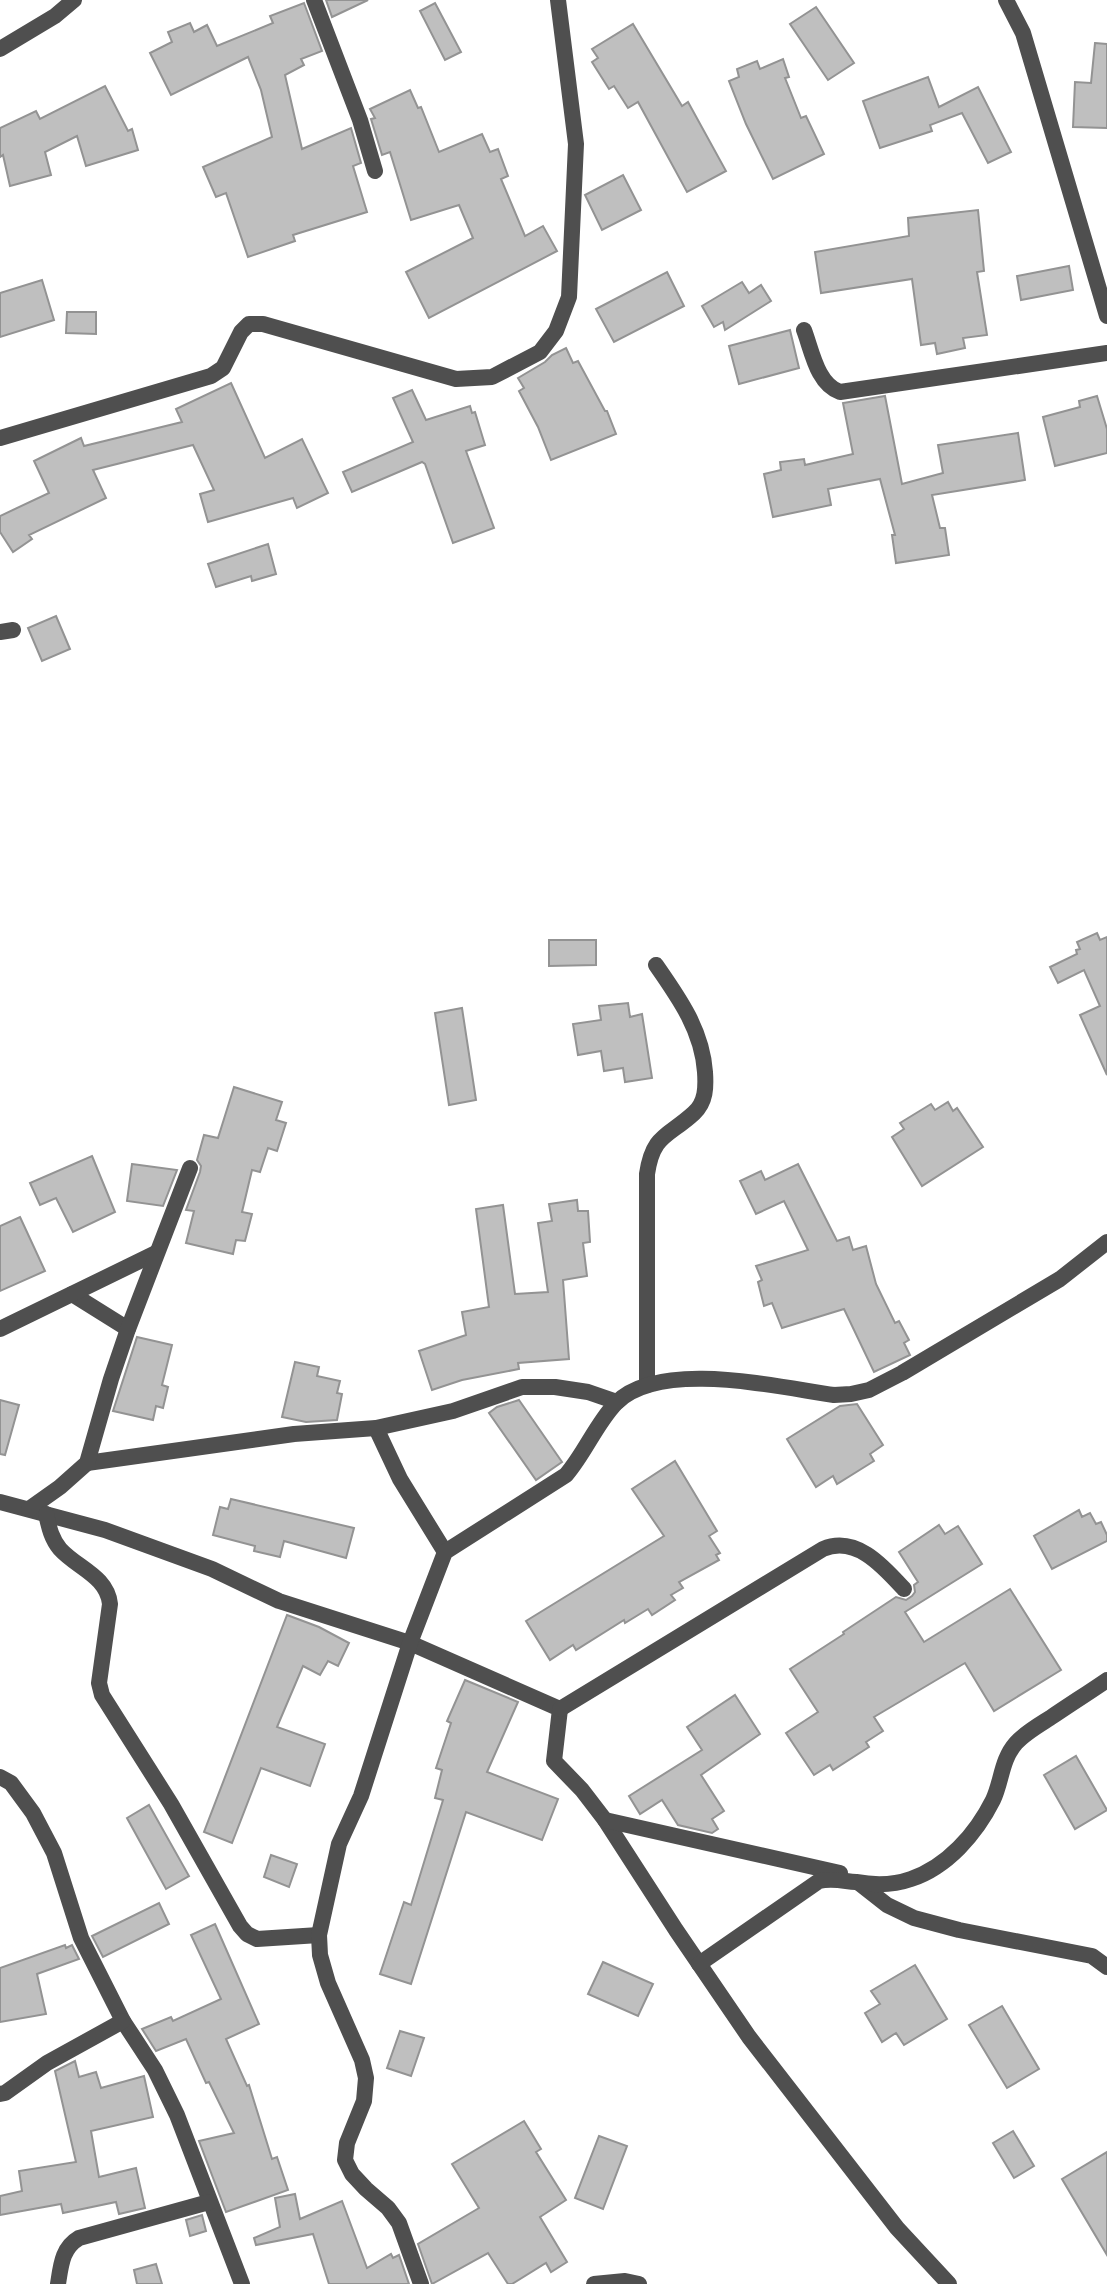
<svg xmlns="http://www.w3.org/2000/svg" width="1107" height="2284" viewBox="0 0 1107 2284" font-family="'PT Sans',sans-serif">
	<style>
		.building { fill: #bfbfbf; stroke: #939393; stroke-width: 2 }
		.lines { fill: none; stroke-linecap: round; stroke-linejoin: round }
		.street { stroke: #4f4f4f; stroke-width: 16 }
	</style>
	<rect width="100%" height="100%" fill="#fff"/>
	<g class="building">
		<path d="M326,0h42l-36,17z"/>
		<path d="M304,3l18,48 -21,8 3,6 -19,10 17,74 49,-21 10,35 -8,3 14,46 -74,23 2,6 -47,16 -22,-64 -10,4 -13,-30 69,-30 -11,-47 -13,-33 -77,38 -21,-42 22,-11 -4,-10 22,-9 4,9 13,-7 10,21 56,-23 -3,-7z"/>
		<path d="M435,3l26,49 -16,8 -25,-49z"/>
		<path d="M816,7l38,56 -26,17 -38,-56z"/>
		<path d="M633,24l49,82 6,-4 38,69 -39,21 -49,-90 -10,6 -14,-22 -5,3 -17,-27 6,-4 -6,-9z"/>
		<path d="M1095,43l12,1v84l-34,-1 2,-45 16,1z"/>
		<path d="M783,59l6,18 -4,1 16,40 5,-2 18,38 -51,25 -27,-55 -17,-43 10,-4 -2,-8 20,-8 3,8z"/>
		<path d="M928,77l11,30 39,-20 33,65 -23,11 -26,-50 -32,12 2,6 -52,17 -17,-47z"/>
		<path d="M105,86l23,45 4,-2 6,21 -52,16 -9,-30 -32,16 6,23 -41,11 -7,-31 -3,2v-29l36,-17 4,8z"/>
		<path d="M410,90l8,18 3,-1 18,45 43,-18 8,18 8,-3 10,27 -7,3 24,57 18,-10 14,25 -128,67 -23,-46 67,-34 -14,-33 -48,15 -21,-68 -8,3 -11,-36 4,-1 -5,-9z"/>
		<path d="M623,175l18,35 -39,20 -17,-35z"/>
		<path d="M978,210l6,61 -7,1 10,63 -24,3 2,10 -28,6 -2,-11 -14,2 -9,-66 -91,14 -6,-41 94,-16 -1,-18z"/>
		<path d="M1069,266l4,24 -52,10 -4,-24z"/>
		<path d="M667,272l17,34 -70,36 -18,-33z"/>
		<path d="M42,280l12,40 -54,17v-44z"/>
		<path d="M742,282l7,11 12,-8 10,16 -46,29 -2,-8 -9,5 -12,-21z"/>
		<path d="M67,312h29v22l-30,-1z"/>
		<path d="M790,330l9,38 -60,16 -10,-38z"/>
		<path d="M566,348l7,15 5,-2 27,50h2l9,23 -65,26 -13,-33 -19,-36 5,-3 -6,-10 27,-16 7,-7z"/>
		<path d="M231,383l34,75 37,-19 26,54 -31,15 -4,-10 -85,24 -8,-28 14,-4 -21,-45 -100,25 13,28 -77,37 3,4 -19,13 -13,-20v-16l49,-23 -15,-32 47,-23 3,8 98,-24 -6,-13z"/>
		<path d="M412,390l14,30 44,-14 2,7 3,-1 10,33 -19,6 28,77 -41,15 -28,-79 -3,-2 -70,30 -9,-20 70,-30 -20,-44z"/>
		<path d="M885,396l17,88 41,-11 -5,-28 80,-12 7,47 -93,15 8,33h5l4,27 -53,8 -4,-28h3l-15,-56 -52,10 3,16 -58,12 -9,-43 17,-4 -1,-8 24,-3 1,6 48,-11 -10,-51z"/>
		<path d="M1097,396l10,33v24l-52,13 -12,-49 37,-10 -1,-6z"/>
		<path d="M268,544l8,30 -24,7 -1,-5 -35,11 -8,-23z"/>
		<path d="M56,616l14,33 -28,12 -14,-33z"/>
		<path d="M1097,933l3,7 7,-3v138l-27,-60 20,-9 -16,-36 -26,13 -8,-16 27,-13 -1,-4 4,-1 -3,-7z"/>
		<path d="M549,940h47v25l-47,1z"/>
		<path d="M628,1003l2,14 12,-3 10,64 -27,4 -2,-14 -19,3 -3,-20 -23,4 -5,-31 28,-4 -2,-14z"/>
		<path d="M462,1008l14,92 -27,5 -14,-92z"/>
		<path d="M234,1087l48,15 -6,18 10,3 -9,28 -9,-3 -8,24 -8,-2 -10,42 10,2 -7,27 -9,-1 -3,14 -47,-11 8,-32 -8,-1 14,-38 1,-6 -4,-6 7,-25 14,3z"/>
		<path d="M948,1102l5,9 4,-3 26,39 -61,39 -30,-49 12,-8 -4,-6 31,-19 4,6z"/>
		<path d="M92,1156l23,56 -42,20 -17,-34 -16,7 -10,-22z"/>
		<path d="M132,1164l45,6 -14,36 -36,-5z"/>
		<path d="M798,1164l39,77 12,-4 4,13 13,-4 10,38 19,39 4,-2 10,19 -5,3 6,12 -36,17 -30,-63 -62,19 -10,-25 -8,3 -6,-24 4,-2 -6,-14 52,-16 -24,-49 -28,13 -16,-33 21,-10 4,9z"/>
		<path d="M577,1200l1,11h10l2,31 -7,1 4,33 -24,4 6,79 -51,4 1,6 -57,11 -30,10 -13,-39 47,-16 -4,-23 27,-5 -13,-98 27,-4 12,89 33,-2 -10,-69 14,-2 -3,-17z"/>
		<path d="M20,1217l25,54 -45,20v-65z"/>
		<path d="M137,1337l35,8 -10,40 6,2 -5,21 -7,-2 -3,14 -40,-9z"/>
		<path d="M295,1362l24,5 -2,9 23,5 -3,12 5,1 -5,26 -31,2 -24,-5z"/>
		<path d="M0,1400l19,5 -14,50 -5,-1z"/>
		<path d="M519,1400l43,62 -26,18 -47,-67 8,-6z"/>
		<path d="M857,1404l26,41 -13,9 4,7 -37,23 -4,-8 -17,11 -29,-48 53,-33z"/>
		<path d="M675,1461l42,70 -8,5 11,17 -4,2 3,5 -40,22 4,6 -12,7 4,5 -23,15 -4,-6 -23,14 -1,-3 -48,30 -3,-5 -23,15 -24,-39 138,-85 -32,-47z"/>
		<path d="M231,1499l123,29 -8,30 -62,-17 -4,16 -26,-6 1,-5 -42,-11 7,-28 8,2z"/>
		<path d="M1079,1510l3,7 8,-4 6,11 5,-2 6,13v6l-55,28 -18,-33z"/>
		<path d="M939,1525l6,9 13,-8 24,38 -77,48 19,30 86,-53 51,81 -67,41 -29,-48 -91,54 9,14 -17,11 3,5 -36,23 -3,-5 -16,10 -28,-42 32,-21 -28,-43 54,-35 -1,-2 53,-35 10,3 6,-4 3,-4 -1,-7 4,-3 -19,-30z"/>
		<path d="M287,1615l32,12 30,16 -11,23 -10,-5 -8,14 -17,-9 -26,61 48,17 -15,42 -49,-18 -29,75 -28,-11z"/>
		<path d="M465,1680l53,22 -31,70 71,27 -16,41 -76,-28 -55,172 -31,-10 24,-72 7,3 32,-105 -8,-2 7,-28 -6,-2 15,-45 -4,-2z"/>
		<path d="M735,1695l25,39 -59,41 23,36 -12,8 6,10 -6,4 -34,-8 -16,-25 -22,14 -11,-18 73,-46 -15,-23z"/>
		<path d="M1076,1756l31,54 -32,19 -31,-54z"/>
		<path d="M149,1805l40,71 -23,13 -39,-71z"/>
		<path d="M271,1855l26,9 -8,23 -25,-10z"/>
		<path d="M159,1903l10,21 -66,33 -11,-21z"/>
		<path d="M215,1924l44,100 -33,15 21,47 2,-1 23,74 5,-2 11,33 -62,22 -27,-71 35,-8 -25,-51 -3,1 -20,-44 -30,12 -14,-22 29,-12 2,4 48,-22 -30,-64z"/>
		<path d="M65,1945l1,3 6,-3 7,14 -42,15 9,40 -46,8v-54z"/>
		<path d="M603,1962l50,22 -15,32 -50,-22z"/>
		<path d="M915,1965l32,54 -43,26 -8,-12 -14,9 -17,-29 15,-9 -9,-13z"/>
		<path d="M1002,2006l37,63 -32,19 -38,-63z"/>
		<path d="M400,2031l24,7 -13,38 -24,-8z"/>
		<path d="M75,2061l4,16 17,-5 5,16 43,-12 9,41 -62,14 8,46 37,-9 9,40 -26,6 -3,-12 -53,11 -2,-9 -61,11v-19l22,-5 -3,-20 57,-9 -21,-91z"/>
		<path d="M524,2121l17,28 -5,3 30,48 -26,17 27,45 -16,10 -5,-9 -34,21h-4l-20,-31 -56,31 -14,-40 61,-36 -27,-44z"/>
		<path d="M1013,2131l21,35 -20,12 -21,-35z"/>
		<path d="M599,2136l28,10 -24,63 -28,-11z"/>
		<path d="M1107,2152v103l-45,-76z"/>
		<path d="M295,2194l5,25 42,-18 25,67 24,-14 2,4 6,-3 10,29h-80l-16,-50 -57,11 -2,-7 26,-11 -5,-29z"/>
		<path d="M202,2215l4,16 -16,5 -4,-16z"/>
		<path d="M156,2264l6,20h-25l-3,-14z"/>
	</g>
	<g class="lines">
		<g class="street">
			<path d="M314,0l46,120 15,51"/>
			<path d="M1006,0l17,33 84,283"/>
			<path d="M0,49l55,-33 19,-16"/>
			<path d="M804,330c8,21 13,54 36,62l267,-39"/>
			<path d="M0,438l211,-62 12,-8 18,-36 8,-8h14l193,55 36,-2 48,-25 16,-21 13,-34 7,-153 -18,-144"/>
			<path d="M0,632l13,-2"/>
			<path d="M72,1294l56,35"/>
			<path d="M0,1329l156,-76"/>
			<path d="M647,1385v-211c6,-40 21,-37 47,-61 12,-11 12,-26 11,-41 -3,-42 -26,-74 -49,-107"/>
			<path d="M376,1428l24,51 45,73"/>
			<path d="M87,1463l207,-29 82,-6 77,-17 69,-24h33l33,5 29,10"/>
			<path d="M0,1502l105,28 107,39 67,32 131,42 150,66 -6,52 28,29 23,30 71,110 73,107 148,191 52,56"/>
			<path d="M29,1509l31,-22 27,-24 24,-84 17,-50 62,-161"/>
			<path d="M46,1514c3,13 5,24 14,35 17,19 47,27 50,55l-11,79 3,12 69,109 69,122 7,8 10,5 62,-4"/>
			<path d="M560,1709l263,-160c33,-14 60,17 81,40"/>
			<path d="M0,1777l11,6 22,30 21,40 27,85 42,83 32,49 22,45 65,169"/>
			<path d="M605,1820l235,53"/>
			<path d="M859,1883l28,22 27,13 45,12 133,26 15,11"/>
			<path d="M699,1964l120,-83c13,-3 24,0 37,1 17,3 38,3 55,-3 36,-12 65,-45 82,-79 9,-19 8,-40 23,-57 9,-10 23,-18 34,-25 19,-13 38,-25 57,-38"/>
			<path d="M0,2094l5,-1 42,-30 76,-42"/>
			<path d="M58,2284c3,-19 4,-36 21,-46l130,-36"/>
			<path d="M421,2284l-22,-61 -11,-15 -22,-19 -14,-15 -7,-14 2,-17 17,-42 2,-23 -4,-18 -34,-77 -8,-28 -1,-20 20,-91 22,-48 49,-153 35,-91 121,-77c19,-22 30,-51 50,-72 44,-44 161,-16 218,-8l17,-1 18,-4 33,-17 158,-94 47,-37"/>
			<path d="M594,2284l31,-3 14,3"/>
		</g>
	</g>
</svg>
